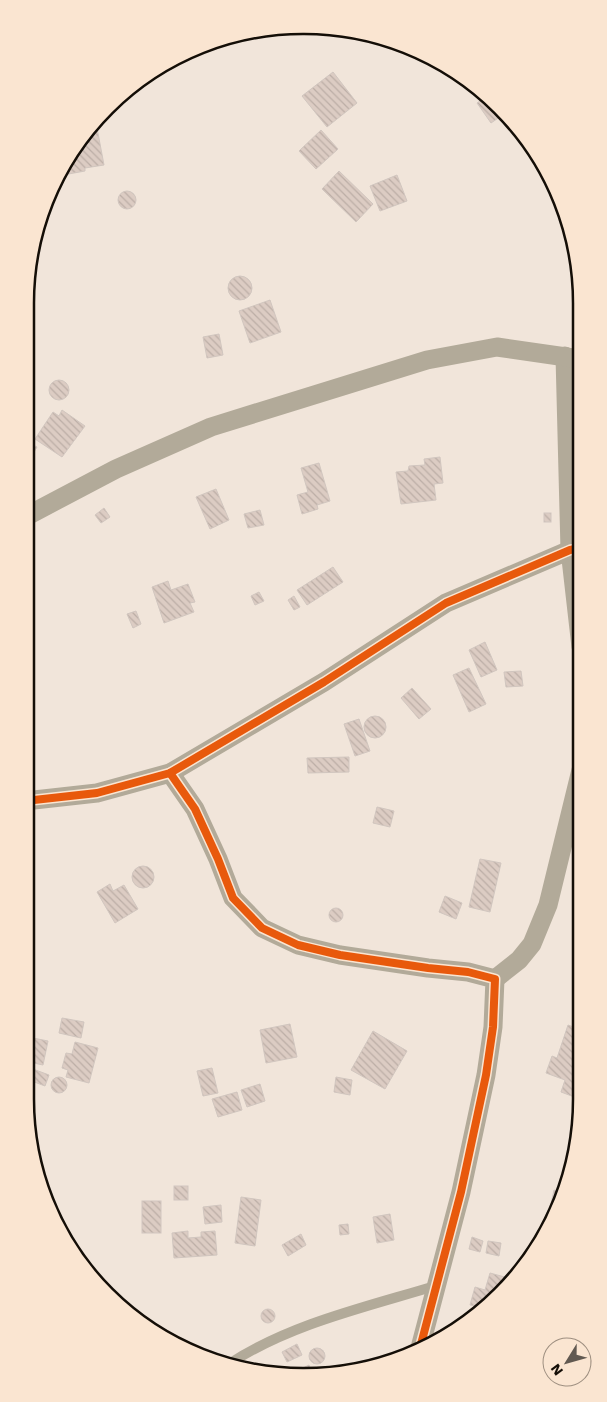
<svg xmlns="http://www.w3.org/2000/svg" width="607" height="1402" viewBox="0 0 607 1402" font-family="'Work Sans',sans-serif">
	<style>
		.building { fill: url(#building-back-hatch); stroke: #d1c6bf }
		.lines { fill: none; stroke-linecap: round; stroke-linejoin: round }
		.service { stroke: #b2aa99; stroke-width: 10 }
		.minor { stroke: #b2aa99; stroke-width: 19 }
		.cycleway-casing { stroke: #fae5d1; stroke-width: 11 }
		.cycleway { stroke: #e8590c; stroke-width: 8 }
		.rim { fill: none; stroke: #140e07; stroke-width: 2.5 }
	</style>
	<defs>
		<pattern id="building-back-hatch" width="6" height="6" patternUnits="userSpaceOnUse" patternTransform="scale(1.25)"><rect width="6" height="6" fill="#dcccc3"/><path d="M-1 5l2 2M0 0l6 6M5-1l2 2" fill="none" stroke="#bcaea6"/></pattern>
	</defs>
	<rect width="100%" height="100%" fill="#f1e5da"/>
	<g class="building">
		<path d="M333,72l24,31 -30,24 -25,-31z"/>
		<path d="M486,97l27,23 1,1 -3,2 -7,-9 -13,9 -14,-20z"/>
		<path d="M97,128l7,37 -19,3v3l-22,4 18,-32 4,-1 -1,-5 5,-8z"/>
		<path d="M321,130l17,19 -22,20 -17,-18z"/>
		<path d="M339,171l34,33 -17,18 -34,-33z"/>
		<path d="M397,175l10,26 -27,10 -10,-25z"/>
		<circle cx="127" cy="200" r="9"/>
		<circle cx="240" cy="288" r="12"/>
		<path d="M270,300l11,32 -31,11 -11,-32z"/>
		<path d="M219,334l4,21 -16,3 -4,-21z"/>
		<circle cx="59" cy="390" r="10"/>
		<path d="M62,410l23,16 -23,31 -27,-18 18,-27 6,4z"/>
		<path d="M25,441l12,6 -6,10 -6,-3z"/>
		<path d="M440,457l3,26 -9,1 2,16 -35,4 -5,-32 12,-1 1,-5 16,-1 -1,-6z"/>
		<path d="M319,463l11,38 -13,4 1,4 -16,5 -5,-19 11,-3 -7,-24z"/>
		<path d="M25,481l8,9 -8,7z"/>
		<path d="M216,489l13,31 -19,9 -14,-32z"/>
		<path d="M104,508l6,9 -9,6 -6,-8z"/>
		<path d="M260,510l4,15 -16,3 -4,-14z"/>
		<rect x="544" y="513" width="7" height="9"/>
		<path d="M333,567l10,15 -36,23 -10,-15z"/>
		<path d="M168,581l3,9 17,-6 7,18 -5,1 4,9 -30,11 -12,-36z"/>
		<path d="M259,592l5,9 -9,4 -4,-9z"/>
		<path d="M294,596l6,11 -6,3 -6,-10z"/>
		<path d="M136,611l5,13 -8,4 -6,-14z"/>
		<path d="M485,642l12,28 -16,7 -12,-27z"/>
		<path d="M469,668l17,36 -17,8 -16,-37z"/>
		<path d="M521,671l2,15 -17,1 -2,-15z"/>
		<path d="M412,688l19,21 -12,10 -18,-21z"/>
		<circle cx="375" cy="727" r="11"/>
		<path d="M359,719l11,32 -15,5 -11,-32z"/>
		<path d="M349,757v15l-41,1 -1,-15z"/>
		<path d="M377,807l17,4 -4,16 -17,-4z"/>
		<path d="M480,859l21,4 -11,49 -21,-5z"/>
		<circle cx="143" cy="877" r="11"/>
		<path d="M110,884l3,7 11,-6 14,24 -23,14 -18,-31z"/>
		<path d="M445,896l17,7 -6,16 -17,-7z"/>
		<circle cx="336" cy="915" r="7"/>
		<path d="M582,997v16l-8,-4z"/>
		<path d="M62,1018l22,4 -3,16 -22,-5z"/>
		<path d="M290,1024l7,33 -31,6 -6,-33z"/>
		<path d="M568,1025l14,5v54l-5,14 -16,-6 4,-12 -19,-7 6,-17 5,2z"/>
		<path d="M373,1031l34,20 -22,38 -34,-19z"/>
		<path d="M33,1038l15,3 -5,24 -14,-3z"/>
		<path d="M75,1042l23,6 -9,35 -23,-6 2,-7 -6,-2 4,-15 6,1z"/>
		<path d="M212,1068l6,25 -15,3 -6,-25z"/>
		<path d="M33,1069l16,6 -4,11 -16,-6z"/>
		<path d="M336,1077l16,3 -2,15 -16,-3z"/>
		<circle cx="59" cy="1085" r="8"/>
		<path d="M260,1084l5,17 -18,6 -6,-17z"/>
		<path d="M237,1092l5,18 -24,7 -6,-18z"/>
		<rect x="174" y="1186" width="14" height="14"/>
		<path d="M554,1190l11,3 -7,13 -7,-2z"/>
		<path d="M241,1197l20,3 -6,46 -20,-3z"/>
		<rect x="142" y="1201" width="19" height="32"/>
		<path d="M221,1205l1,17 -17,2 -2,-17z"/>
		<path d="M390,1214l4,26 -17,3 -4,-26z"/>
		<path d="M348,1224l1,10 -9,1 -1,-10z"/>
		<path d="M188,1231v7l13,-1v-5l14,-1 2,24 -43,3 -2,-25z"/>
		<path d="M301,1234l5,11 -18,11 -6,-11z"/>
		<path d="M472,1237l11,4 -3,11 -11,-3z"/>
		<path d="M488,1241l13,2 -2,13 -13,-3z"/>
		<path d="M490,1273l22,6 -32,28 -10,-2 5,-18 10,3z"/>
		<circle cx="268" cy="1316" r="7"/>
		<path d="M297,1344l5,11 -15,7 -5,-10z"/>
		<circle cx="317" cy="1356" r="8"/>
		<path d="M309,1365l3,7h-17z"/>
	</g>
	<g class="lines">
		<path class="service" d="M229,1364c61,-40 137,-57 206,-78"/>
		<g class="minor">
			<path d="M565,356l5,194 11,97"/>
			<path d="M25,517l91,-48 95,-42 216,-67 70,-13 83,12"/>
			<path d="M170,773l25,36 23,50 15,39 29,30 36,17 42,10 88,13 40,4 27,7 -2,48 -7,48 -25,117 -41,156"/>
			<path d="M25,801l72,-8 73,-20 154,-91 122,-79 124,-53 10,-2"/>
			<path d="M495,979l24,-19 13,-16 16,-39 33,-135"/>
		</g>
		<defs>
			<g id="cycleway">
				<path d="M170,773l25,36 23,50 15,39 29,30 36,17 42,10 88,13 40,4 27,7 -2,48 -7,48 -25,117 -41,156"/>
				<path d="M25,801l72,-8 73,-20 154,-91 122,-79 124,-53 10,-2"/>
			</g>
		</defs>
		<use href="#cycleway" class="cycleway-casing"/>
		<use href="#cycleway" class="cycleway"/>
	</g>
	<path d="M0 0H607V1402H0ZM303 34H304A269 269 0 0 1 573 303V1099A269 269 0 0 1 304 1368H303A269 269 0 0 1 34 1099V303A269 269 0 0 1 303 34Z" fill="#fae5d1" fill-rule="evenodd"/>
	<path class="rim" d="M303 34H304A269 269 0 0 1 573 303V1099A269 269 0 0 1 304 1368H303A269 269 0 0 1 34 1099V303A269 269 0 0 1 303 34Z"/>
	<g transform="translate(567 1362) rotate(233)"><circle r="24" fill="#fae5d1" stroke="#9e8f80"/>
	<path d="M0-4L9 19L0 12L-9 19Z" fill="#615951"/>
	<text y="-8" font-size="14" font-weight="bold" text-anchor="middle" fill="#140e07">N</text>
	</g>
</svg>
